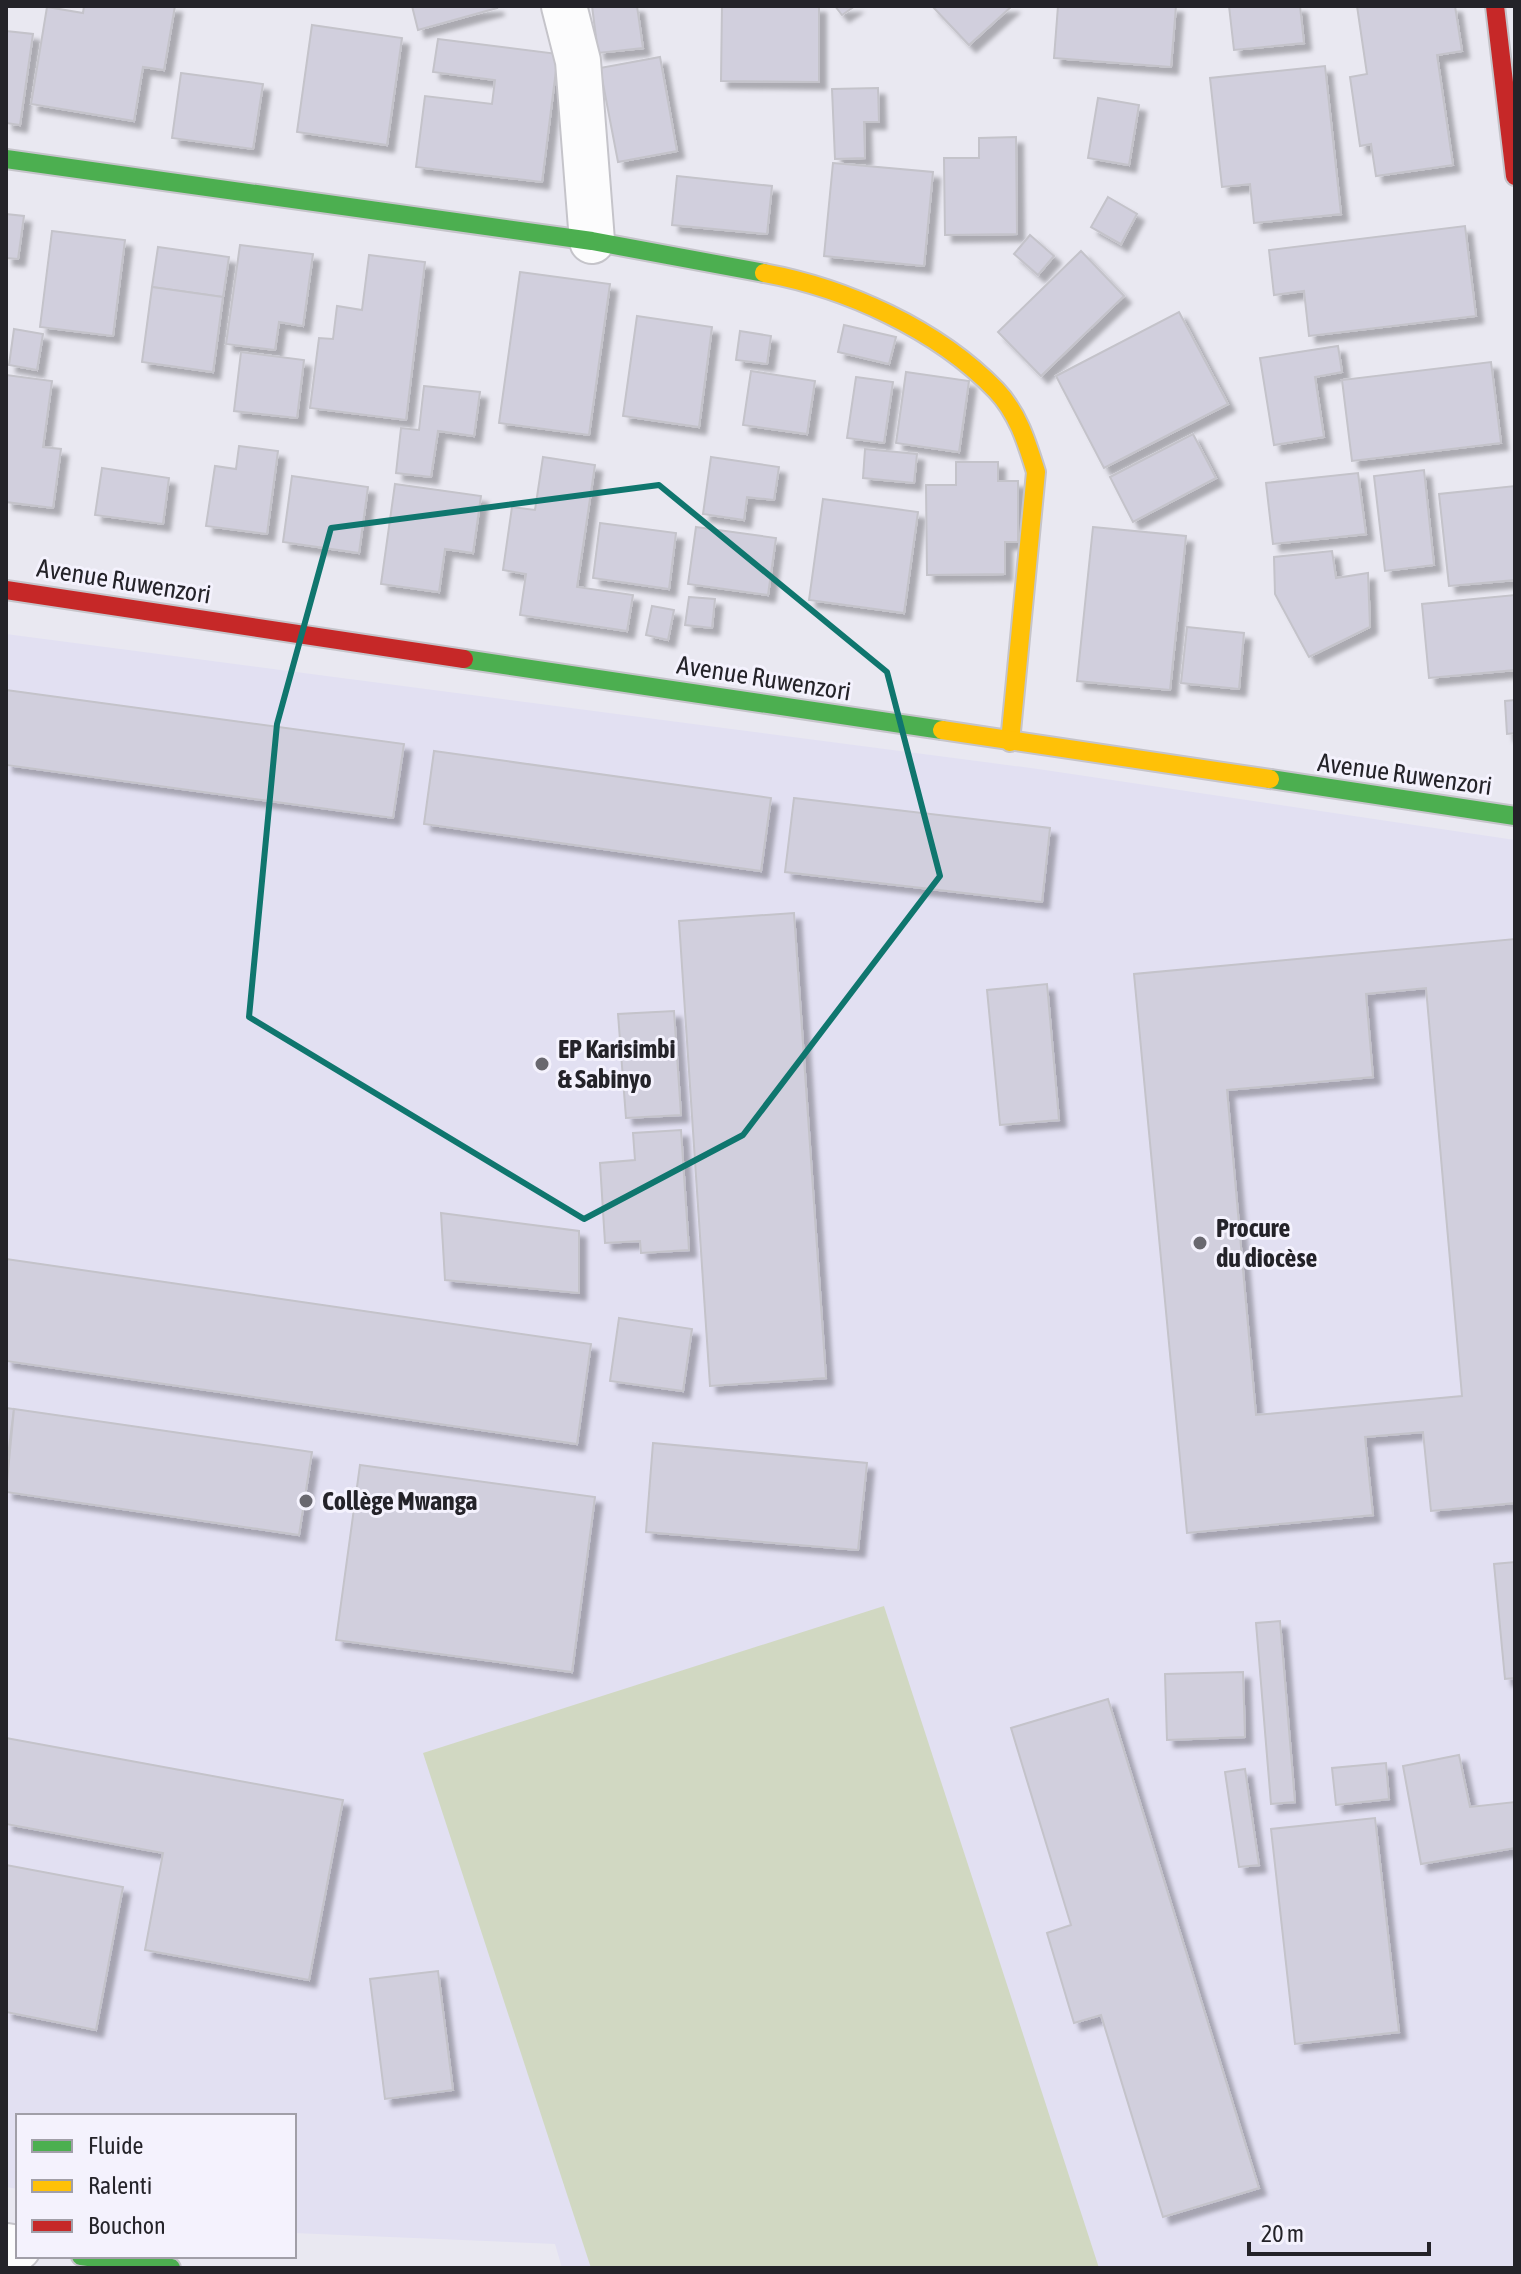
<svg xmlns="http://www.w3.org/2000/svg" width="1521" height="2274" viewBox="0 0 1521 2274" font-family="'Asap Condensed',sans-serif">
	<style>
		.built { fill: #e2e0f2 }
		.green { fill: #d1d8c2 }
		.building { fill: #d1cfdd; stroke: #c4c3ca; stroke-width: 2; fill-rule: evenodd; filter: url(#shadow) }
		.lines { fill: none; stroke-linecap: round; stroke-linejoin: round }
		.street-casing { stroke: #c5c4ca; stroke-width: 48 }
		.fast-casing { stroke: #c5c4ca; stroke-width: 22 }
		.slow-casing { stroke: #c5c4ca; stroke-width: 22 }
		.jam-casing { stroke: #c5c4ca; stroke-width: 22 }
		.street { stroke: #fcfcfd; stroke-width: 44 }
		.fast { stroke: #4caf50; stroke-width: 18 }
		.slow { stroke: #ffc107; stroke-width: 18 }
		.jam { stroke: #c62828; stroke-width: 18 }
		.marked { fill: none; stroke: #0f766e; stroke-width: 6; stroke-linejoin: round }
		.poi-dot { fill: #69686f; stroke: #f4f2fd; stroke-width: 3 }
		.labels { text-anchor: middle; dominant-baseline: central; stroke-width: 6; stroke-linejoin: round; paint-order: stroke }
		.street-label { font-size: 26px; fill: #242329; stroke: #f4f2fd }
		.poi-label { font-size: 26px; font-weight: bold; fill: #242329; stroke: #f4f2fd; text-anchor: start }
	</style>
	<defs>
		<filter id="shadow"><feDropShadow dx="7" dy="7" stdDeviation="2" flood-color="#0004"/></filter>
	</defs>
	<rect width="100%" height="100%" fill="#e9e8f1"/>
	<path class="built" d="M6,634l1032,135 477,71v1428h-953l-7,-24 -261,-11v-117h-276v73l-12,-2z"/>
	<path class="green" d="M884,1606l215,662h-508l-168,-515z"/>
	<g class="building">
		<path d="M84,6h91l-11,64 -21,-3 -9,54 -103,-17 16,-97 36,6z"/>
		<path d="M412,6h84l1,2 -79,22z"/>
		<path d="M592,6h45l6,42 -45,5z"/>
		<path d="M722,6h97v76l-98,-1z"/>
		<path d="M835,6h20l-13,9z"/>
		<path d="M932,6h80l-43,39z"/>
		<path d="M1058,6h118l-5,61 -117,-9z"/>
		<path d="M1229,6h71l4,37 -70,7z"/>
		<path d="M1357,6h98l7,45 -25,4 16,110 -77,11 -5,-32 -11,2 -10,-69 17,-3z"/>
		<path d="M312,25l90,13 -15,107 -90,-13z"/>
		<path d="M6,31l27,3 -13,91 -14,-2z"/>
		<path d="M438,39l120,15 -16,128 -126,-15 9,-71 67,8 3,-24 -62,-8z"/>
		<path d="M660,57l17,94 -59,11 -18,-94z"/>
		<path d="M1325,66l16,148 -87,9 -4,-39 -28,3 -12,-109z"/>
		<path d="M181,73l82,11 -10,65 -81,-11z"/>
		<path d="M878,88l1,34h-15l1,36 -30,1 -3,-70z"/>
		<path d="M1098,98l41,7 -10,60 -41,-7z"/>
		<path d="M1016,137l1,97 -72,1 -1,-77h35v-20z"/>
		<path d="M833,163l100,9 -9,94 -100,-10z"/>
		<path d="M677,176l95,10 -5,48 -95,-9z"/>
		<path d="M1108,197l29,17 -16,30 -30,-17z"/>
		<path d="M6,214l18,2 -6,43 -12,-1z"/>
		<path d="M1465,226l11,90 -167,20 -5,-45 -30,4 -5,-45z"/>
		<path d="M52,231l73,9 -12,96 -73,-9z"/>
		<path d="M1030,235l24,21 -16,19 -24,-21z"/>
		<path d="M240,245l73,9 -10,72 -24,-4 -4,28 -49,-6z"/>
		<path d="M158,247l71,10 -6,40 -71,-10z"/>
		<path d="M1081,251l43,45 -83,80 -43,-44z"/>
		<path d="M369,255l56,7 -19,158 -96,-12 9,-70 14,1 4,-33 25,4z"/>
		<path d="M520,272l90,12 -21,151 -90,-12z"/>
		<path d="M152,287l71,10 -10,75 -71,-10z"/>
		<path d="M1179,312l49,92 -124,64 -48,-92z"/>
		<path d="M637,316l75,11 -13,100 -76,-11z"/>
		<path d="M844,325l52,12 -7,27 -51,-12z"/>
		<path d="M14,329l29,5 -6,36 -28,-5z"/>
		<path d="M740,331l31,5 -4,28 -31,-4z"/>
		<path d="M1338,346l4,26 -27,5 9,60 -50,8 -14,-87z"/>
		<path d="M241,352l63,8 -7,58 -63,-7z"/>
		<path d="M1491,362l10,81 -149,18 -10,-81z"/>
		<path d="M751,371l64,10 -8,53 -64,-9z"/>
		<path d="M906,372l63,9 -10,71 -63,-9z"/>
		<path d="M6,375l46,6 -9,66 18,2 -8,59 -47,-6z"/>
		<path d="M856,377l37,5 -9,61 -37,-5z"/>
		<path d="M424,386l56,6 -6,44 -36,-5 -7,46 -35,-4 5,-45 18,2z"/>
		<path d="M1193,434l23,44 -83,44 -23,-45z"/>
		<path d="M239,446l39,5 -11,83 -61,-8 9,-60 21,3z"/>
		<path d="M865,449l52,5 -3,29 -51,-5z"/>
		<path d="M543,457l52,8 -18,122 56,8 -6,36 -107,-16 6,-41 -23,-4 9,-63 23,3z"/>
		<path d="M711,457l68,10 -5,33 -27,-3 -3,23 -41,-6z"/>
		<path d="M956,462h42v19h20v61h-13v32l-78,1 -1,-90h30z"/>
		<path d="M102,468l67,10 -6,46 -68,-9z"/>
		<path d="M1424,470l10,95 -49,6 -11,-95z"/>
		<path d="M1358,473l8,61 -93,10 -7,-61z"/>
		<path d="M292,476l76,11 -9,66 -76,-11z"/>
		<path d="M395,484l86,12 -8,57 -28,-4 -6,43 -58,-8z"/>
		<path d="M1515,486v94l-66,6 -10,-92z"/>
		<path d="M823,499l95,13 -14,101 -95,-13z"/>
		<path d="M600,523l76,10 -7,56 -76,-11z"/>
		<path d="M696,527l80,11 -8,57 -80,-11z"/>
		<path d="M1093,527l93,9 -16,154 -93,-9z"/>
		<path d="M1332,551l4,27 32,-5 2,54 -61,30 -34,-63 -1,-37z"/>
		<path d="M1515,595v75l-86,8 -7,-74z"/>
		<path d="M689,597l26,2 -3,29 -27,-3z"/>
		<path d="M652,606l22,4 -6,30 -22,-5z"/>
		<path d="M1187,627l57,6 -5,56 -58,-6z"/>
		<path d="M6,690l398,54 -11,74 -387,-53z"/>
		<path d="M1515,700v33l-8,1 -2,-33z"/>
		<path d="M434,751l337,47 -10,73 -337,-47z"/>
		<path d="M794,798l256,30 -8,74 -257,-30z"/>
		<path d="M794,913l32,465 -116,8 -31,-465z"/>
		<path d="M1515,939v564l-84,8 -8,-79 -58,5 8,78 -186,18 -53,-559zM1426,988l36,408 -206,19 -29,-325 146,-13 -7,-83z"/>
		<path d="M1047,984l12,136 -59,5 -13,-135z"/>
		<path d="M674,1011l7,104 -55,3 -8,-104z"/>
		<path d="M681,1130l8,120 -48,3 -1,-12 -35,2 -5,-80 35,-3 -2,-27z"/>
		<path d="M441,1213l138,18v62l-134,-13z"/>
		<path d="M6,1259l585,85 -14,100 -571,-83z"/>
		<path d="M619,1318l73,11 -9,62 -73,-10z"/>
		<path d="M6,1408l8,1 -8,62z"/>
		<path d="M14,1409l298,43 -13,83 -293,-43z"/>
		<path d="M653,1443l214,20 -9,87 -212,-18z"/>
		<path d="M360,1465l235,32 -23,175 -236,-32z"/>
		<path d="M1515,1562v116l-10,1 -11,-115z"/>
		<path d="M1280,1621l15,181 -24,2 -15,-181z"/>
		<path d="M1243,1672l2,65 -78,3 -2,-66z"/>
		<path d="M1108,1699l151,489 -96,29 -62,-202 -27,8 -27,-90 24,-8 -60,-197z"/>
		<path d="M6,1738l337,62 -34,180 -164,-30 18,-97 -157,-29z"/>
		<path d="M1459,1755l11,52 45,-5v46l-94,16 -18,-98z"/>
		<path d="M1386,1763l3,36 -53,6 -4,-37z"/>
		<path d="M1245,1769l14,96 -20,2 -14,-95z"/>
		<path d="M1375,1818l24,214 -104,12 -24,-215z"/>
		<path d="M6,1865l117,22 -27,143 -90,-18z"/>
		<path d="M438,1971l15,119 -68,9 -15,-120z"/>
	</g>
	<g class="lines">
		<defs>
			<g id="street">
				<path d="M564,6l14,55 14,180"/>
				<path d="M6,2246l12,2"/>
			</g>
			<g id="fast">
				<path d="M6,159l586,82 172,32"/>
				<path d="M464,659l478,71"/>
				<path d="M1270,779l245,37"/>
				<path d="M81,2256l90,12"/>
			</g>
			<g id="slow">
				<path d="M764,273c82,15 173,56 232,117 22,23 31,53 40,82l-26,270"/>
				<path d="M942,730l328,49"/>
			</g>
			<g id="jam">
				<path d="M1495,6l20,170"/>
				<path d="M6,590l458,69"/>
			</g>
		</defs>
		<use href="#street" class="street-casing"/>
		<use href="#fast" class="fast-casing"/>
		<use href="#slow" class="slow-casing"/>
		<use href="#jam" class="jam-casing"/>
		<use href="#street" class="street"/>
		<use href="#fast" class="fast"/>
		<use href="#slow" class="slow"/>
		<use href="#jam" class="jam"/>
	</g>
	<path class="marked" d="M659,485l228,187 53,204 -197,259 -159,84 -335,-202 28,-293 54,-196z"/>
	<g class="poi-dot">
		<circle cx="542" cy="1064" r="8"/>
		<circle cx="1200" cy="1243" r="8"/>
		<circle cx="306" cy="1501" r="8"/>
	</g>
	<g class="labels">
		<g class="street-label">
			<text transform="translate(124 581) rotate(9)">Avenue Ruwenzori</text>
			<text transform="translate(764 678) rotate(9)">Avenue Ruwenzori</text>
			<text transform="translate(1405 774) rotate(8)">Avenue Ruwenzori</text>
		</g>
		<g class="poi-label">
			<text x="558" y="1049">EP Karisimbi<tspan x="558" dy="30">&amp; Sabinyo</tspan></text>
			<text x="1216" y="1228">Procure<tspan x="1216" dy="30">du diocèse</tspan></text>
			<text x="322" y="1501">Collège Mwanga</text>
		</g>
	</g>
	<rect width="1521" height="2274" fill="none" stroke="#242329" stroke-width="16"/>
	<rect x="16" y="2114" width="280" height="144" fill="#f4f2fd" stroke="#a19fa8" stroke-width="2"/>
	<rect x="32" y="2140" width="40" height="12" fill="#4caf50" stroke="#a19fa8" stroke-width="2"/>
	<text x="88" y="2154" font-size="24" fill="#242329">Fluide</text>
	<rect x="32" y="2180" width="40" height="12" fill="#ffc107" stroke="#a19fa8" stroke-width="2"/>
	<text x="88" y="2194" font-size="24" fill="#242329">Ralenti</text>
	<rect x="32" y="2220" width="40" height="12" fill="#c62828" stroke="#a19fa8" stroke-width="2"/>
	<text x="88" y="2234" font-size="24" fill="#242329">Bouchon</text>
	<path d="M1249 2242v12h180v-12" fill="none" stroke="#242329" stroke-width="4"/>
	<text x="1261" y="2242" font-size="24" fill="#242329" stroke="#f4f2fd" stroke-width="6" paint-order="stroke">20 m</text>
</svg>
